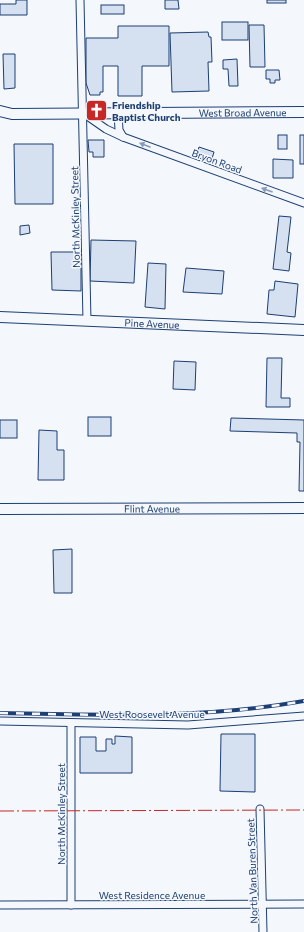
<svg xmlns="http://www.w3.org/2000/svg" width="304" height="932" viewBox="0 0 304 932" font-family="Commissioner,sans-serif">
	<style>
		.building { fill: #d5e0f0; stroke: #1d3f73 }
		.lines { fill: none; stroke-linecap: round; stroke-linejoin: round }
		.street-casing { stroke: #1d3f73; stroke-width: 9 }
		.secondary-casing { stroke: #1d3f73; stroke-width: 12 }
		.street { stroke: #f4f7fb; stroke-width: 7 }
		.secondary { stroke: #f4f7fb; stroke-width: 10 }
		.rail-casing { stroke: #1d3f73; stroke-width: 4 }
		.rail { stroke: #f4f7fb; stroke-width: 2.5; stroke-dasharray: 8; stroke-linecap: butt }
		.power { stroke: #c62828; stroke-width: 1; stroke-dasharray: 14 3 2 3; stroke-linecap: butt }
		.oneway { fill: #889bb7 }
		.labels { text-anchor: middle; dominant-baseline: central; stroke-width: 3; stroke-linejoin: round; paint-order: stroke }
		.poi-label { font-size: 10px; font-weight: bold; fill: #1d3f73; stroke: #f4f7fb; text-anchor: start }
		.street-label { font-size: 10px; fill: #1d3f73; stroke: #f4f7fb }
	</style>
	<rect width="100%" height="100%" fill="#f4f7fb"/>
	<g class="building">
		<path d="M16,0h11v15h-27v-11h16z"/>
		<path d="M165,0h13l1,9h-14z"/>
		<rect x="267" y="0" width="19" height="3"/>
		<rect x="101" y="5" width="23" height="9"/>
		<rect x="222" y="22" width="26" height="18"/>
		<path d="M249,25h15l1,42h-15z"/>
		<path d="M118,26h51v40h-27v30h-24v-30h-15v26h-3v3h-10l-4,-12v-45h32z"/>
		<path d="M208,32l1,5h2l1,25h-4l1,29 -37,1 -2,-59z"/>
		<path d="M3,54h12v34l-11,1z"/>
		<path d="M237,59l1,27h-9l-1,-17h-5v-9z"/>
		<path d="M266,70h13l1,10h-5v3h-5v-4h-4z"/>
		<rect x="278" y="135" width="9" height="14"/>
		<rect x="300" y="135" width="4" height="29"/>
		<path d="M88,140h16v17h-11v-5h-4z"/>
		<path d="M14,144h39v60h-38z"/>
		<path d="M199,147l15,5 -3,10 -15,-5z"/>
		<path d="M273,159l20,1v18h-20z"/>
		<path d="M279,216l12,1 -4,35 4,1 -2,18 -16,-2z"/>
		<path d="M29,225l1,8 -10,2v-9z"/>
		<path d="M91,240l45,1 -2,42 -44,-2z"/>
		<path d="M51,252h30v39l-29,-1z"/>
		<path d="M148,263l18,1 -1,45 -20,-2z"/>
		<path d="M186,268l38,3 -2,23 -39,-2z"/>
		<path d="M275,281l23,3 -3,33 -28,-3 2,-24h5z"/>
		<path d="M267,358h15l-1,40h9v9h-24z"/>
		<path d="M174,361l22,1 -1,28 -22,-1z"/>
		<rect x="88" y="417" width="23" height="19"/>
		<path d="M231,418l73,2v71h-5l1,-49h-3v-9l-67,-2z"/>
		<rect x="0" y="420" width="17" height="18"/>
		<path d="M39,430l18,1v19h7v30h-26z"/>
		<path d="M72,549v44h-18l-1,-43z"/>
		<path d="M221,734h34v58l-35,-1z"/>
		<path d="M115,736l17,1v36h-52v-36h16v14h10v-12h6v5h3z"/>
	</g>
	<g class="lines">
		<defs>
			<g id="street">
				<path d="M80,0l7,321"/>
				<path d="M83,113l23,16 17,8 181,66"/>
				<path d="M118,113l1,17 4,7"/>
				<path d="M0,721l188,4 116,-9"/>
				<path d="M260,809l3,123"/>
				<path d="M0,905l304,-1"/>
				<path d="M71,905v-182"/>
			</g>
			<g id="secondary">
				<path id="s1" d="M0,111l12,3 292,-2"/>
				<path id="s2" d="M0,317l304,13"/>
				<path id="s3" d="M0,509l304,-1"/>
			</g>
		</defs>
		<use href="#street" class="street-casing"/>
		<use href="#secondary" class="secondary-casing"/>
		<use href="#street" class="street"/>
		<use href="#secondary" class="secondary"/>
		<defs>
			<path id="rail" d="M0,713c102,2 203,6 304,-12"/>
		</defs>
		<use href="#rail" class="rail-casing"/>
		<use href="#rail" class="rail"/>
		<path class="power" d="M0,811l304,-1"/>
	</g>
	<defs><path id="oneway-solid" d="M-6-.8H1V-3.2L6.5 0L1 3.2V.8H-6Z"/></defs>
	<g class="oneway">
		<use href="#oneway-solid" transform="translate(145 145) rotate(-159)"/>
		<use href="#oneway-solid" transform="translate(267 190) rotate(-160)"/>
	</g>
	<defs>
		<symbol id="church-square" viewBox="-11 -11 22 22"><rect x="-9" y="-9" width="18" height="18" rx="4" fill="#c62828" stroke="#f4f7fb"/><path d="M-1.2-6h2.4v3.5h3.3v2.4h-3.3V6h-2.4V-.1h-3.3v-2.4h3.3Z" fill="#fff"/></symbol>
	</defs>
	<g fill-rule="evenodd">
		<use href="#church-square" x="84" y="98" width="25" height="25"/>
	</g>
	<g class="labels">
		<g class="poi-label">
			<text x="112" y="105">Friendship<tspan x="112" dy="12">Baptist Church</tspan></text>
		</g>
		<g class="street-label">
			<text stroke="none"><textPath href="#s1" startOffset="243">West Broad Avenue</textPath></text>
			<text transform="translate(217 161) rotate(20)">Bryon Road</text>
			<text transform="translate(75 217) rotate(-91)">North McKinley Street</text>
			<text stroke="none"><textPath href="#s2" startOffset="152">Pine Avenue</textPath></text>
			<text stroke="none"><textPath href="#s3" startOffset="152">Flint Avenue</textPath></text>
			<text x="152" y="714">West Roosevelt Avenue</text>
			<text transform="translate(61 814) rotate(-90)">North McKinley Street</text>
			<text transform="translate(252 871) rotate(-92)">North Van Buren Street</text>
			<text x="152" y="895">West Residence Avenue</text>
		</g>
	</g>
</svg>
